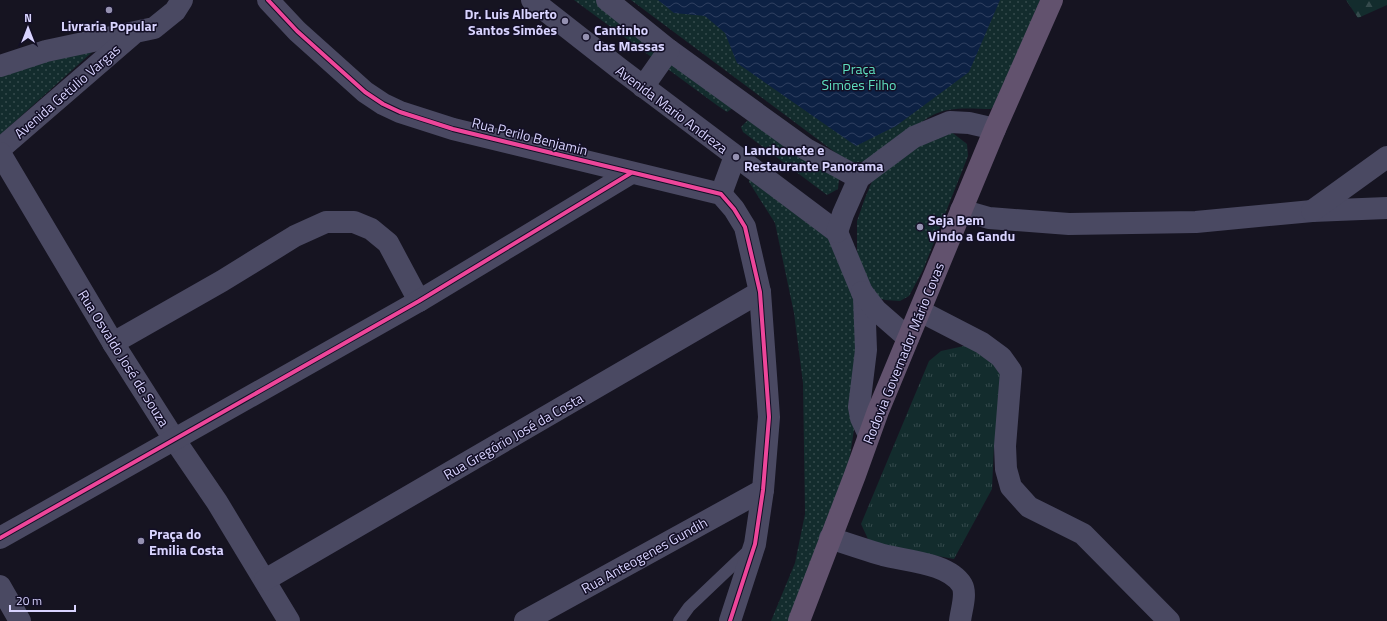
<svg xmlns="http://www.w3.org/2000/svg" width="1387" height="621" viewBox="0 0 1387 621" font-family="'Titillium Web',sans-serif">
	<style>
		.grass { fill: url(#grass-tufts) }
		.forest { fill: url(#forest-firs) }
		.park { fill: url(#park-dots) }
		.water { fill: url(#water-waves) }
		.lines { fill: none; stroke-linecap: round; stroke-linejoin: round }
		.service { stroke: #4a4962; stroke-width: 12 }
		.minor { stroke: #4a4962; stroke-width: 22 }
		.trunk { stroke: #62526e; stroke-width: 22 }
		.cycleway-casing { stroke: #130f26; stroke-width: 6 }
		.cycleway { stroke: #ed469a; stroke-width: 4 }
		.poi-dot { fill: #9591b1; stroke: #130f26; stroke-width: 1.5 }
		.labels { text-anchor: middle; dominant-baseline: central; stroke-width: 3; stroke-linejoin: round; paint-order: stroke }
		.poi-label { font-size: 14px; font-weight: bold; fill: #d9d4ff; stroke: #130f26; text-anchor: start }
		.park-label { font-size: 14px; fill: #5fe0c0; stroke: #130f26 }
		.street-label { font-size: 14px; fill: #d9d4ff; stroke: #130f26 }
	</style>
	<defs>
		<pattern id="grass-tufts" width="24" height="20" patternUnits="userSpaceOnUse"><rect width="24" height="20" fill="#132c2d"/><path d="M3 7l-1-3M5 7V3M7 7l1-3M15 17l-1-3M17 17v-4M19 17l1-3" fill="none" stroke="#354a4c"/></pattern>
		<pattern id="forest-firs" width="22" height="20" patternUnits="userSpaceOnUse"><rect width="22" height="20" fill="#132c2d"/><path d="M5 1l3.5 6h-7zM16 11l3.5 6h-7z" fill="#354a4c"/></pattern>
		<pattern id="park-dots" width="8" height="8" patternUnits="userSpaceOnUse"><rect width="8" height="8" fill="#132c2d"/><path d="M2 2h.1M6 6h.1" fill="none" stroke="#354a4c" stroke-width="1.8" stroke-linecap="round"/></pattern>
		<pattern id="water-waves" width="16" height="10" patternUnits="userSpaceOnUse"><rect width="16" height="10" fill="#0d2144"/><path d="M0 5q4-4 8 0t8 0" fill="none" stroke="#304060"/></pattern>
	</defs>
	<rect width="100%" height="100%" fill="#161421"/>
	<path class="grass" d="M964,346l15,2 21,21 5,44 -11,32 -2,44 -38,70 -64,-12 -22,-8 -7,-15 68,-163 12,-10z"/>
	<path class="forest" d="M1346,0h41v5l-29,13z"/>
	<g class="park">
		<path d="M574,0h32l130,106 -9,6 -9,-6z"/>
		<path d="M631,0h409l-40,99 -9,10c-19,0 -41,-3 -58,6 -29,15 -48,52 -85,47z"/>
		<path d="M119,28l-118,106h-1v-58z"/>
		<path d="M748,120l91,59 -1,10 -11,6 -84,-63 -2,-5z"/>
		<path d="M945,127l22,17 1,12 -45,114 -14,26 -9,5 -15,-1 -10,-3 -15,-24 -3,-24v-28l8,-23 11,-26z"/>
		<path d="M749,175l84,65 24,38v132l-13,85 -51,126h-22l24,-58 10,-49 -2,-131 -9,-70 -19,-90 -26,-41z"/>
	</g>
	<path class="water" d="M658,0h342l-31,72 -73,54 -40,20 -119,-83 -12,-30 -20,-17 -31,-3z"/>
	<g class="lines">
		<path class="service" d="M679,621l10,-14 61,-58"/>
		<g class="minor">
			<path d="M268,0l29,31 68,61 18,12 17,8 53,17 268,65 13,15 11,18 15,65 9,125 -6,73 -8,54 -25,77"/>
			<path d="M532,0l88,69 217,163 27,65 2,53 -7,57 2,11 8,17"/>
			<path d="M607,0l62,50 137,99 53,29"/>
			<path d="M0,66l46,-15 108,-23 21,-17 7,-11"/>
			<path d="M643,87l26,-37"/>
			<path d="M0,149l132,-114"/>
			<path d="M0,153l113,190 61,96 43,63 72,119"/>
			<path d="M721,194l14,-38"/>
			<path d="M961,210l28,8 80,6 127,-2 116,-11 75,-3"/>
			<path d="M1312,211l75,-54"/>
			<path d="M837,232l6,-18 16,-36 55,-41 36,-15 19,1 26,6"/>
			<path d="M862,292l14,18 32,28"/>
			<path d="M920,311l62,32 19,14 10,14 -6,75 1,23 5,18 18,20 54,27 86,87"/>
			<path d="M113,343l109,-62 73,-45 31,-14h28l17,7 17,14 31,58"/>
			<path d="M0,538l419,-237 212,-128"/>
			<path d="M830,538c18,6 36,12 53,17 23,6 66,8 79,30 5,9 -1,26 -2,36"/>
			<path d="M265,580l495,-288"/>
			<path d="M0,586l20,35"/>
			<path d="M525,621l238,-131"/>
		</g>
		<path class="trunk" d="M799,621l56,-146 23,-64 117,-282 57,-129"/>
		<defs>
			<g id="cycleway">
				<path d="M268,0l29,31 68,61 18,12 17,8 53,17 268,65 13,15 11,18 15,65 9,125 -6,73 -8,54 -25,77"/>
				<path d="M0,538l419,-237 212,-128"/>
			</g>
		</defs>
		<use href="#cycleway" class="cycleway-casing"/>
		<use href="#cycleway" class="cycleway"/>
	</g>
	<g class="poi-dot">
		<circle cx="109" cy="10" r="4"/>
		<circle cx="565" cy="21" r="4"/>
		<circle cx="586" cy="37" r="4"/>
		<circle cx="736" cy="157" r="4"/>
		<circle cx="920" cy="227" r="4"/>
		<circle cx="141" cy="541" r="4"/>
	</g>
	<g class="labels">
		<g class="poi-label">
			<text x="557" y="13" text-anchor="end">Dr. Luis Alberto<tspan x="557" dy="16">Santos Simões</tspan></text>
			<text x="109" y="25" text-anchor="middle">Livraria Popular</text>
			<text x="594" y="29">Cantinho<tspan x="594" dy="16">das Massas</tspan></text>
			<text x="744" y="149">Lanchonete e<tspan x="744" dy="16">Restaurante Panorama</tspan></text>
			<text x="928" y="219">Seja Bem<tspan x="928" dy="16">Vindo a Gandu</tspan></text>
			<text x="149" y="533">Praça do<tspan x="149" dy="16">Emilia Costa</tspan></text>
		</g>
		<g class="park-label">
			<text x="859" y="68">Praça<tspan x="859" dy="16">Simões Filho</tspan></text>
		</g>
		<g class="street-label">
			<text transform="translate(67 91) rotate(-41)">Avenida Getúlio Vargas</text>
			<text transform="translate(672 109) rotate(37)">Avenida Mario Andreza</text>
			<text transform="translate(530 136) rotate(14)">Rua Perilo Benjamin</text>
			<text transform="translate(903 353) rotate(-68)">Rodovia Governador Mário Covas</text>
			<text transform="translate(124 358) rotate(58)">Rua Osvaldo José de Souza</text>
			<text transform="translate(513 436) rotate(-30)">Rua Gregório José da Costa</text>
			<text transform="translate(644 555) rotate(-29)">Rua Anteogenes Gundih</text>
		</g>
	</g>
	<g transform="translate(28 28)" stroke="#130f26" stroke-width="3" paint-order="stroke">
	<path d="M0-3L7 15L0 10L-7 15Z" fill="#d9d4ff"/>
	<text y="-6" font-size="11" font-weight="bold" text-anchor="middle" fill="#d9d4ff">N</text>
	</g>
	<path d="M10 605v6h65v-6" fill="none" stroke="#d9d4ff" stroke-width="2"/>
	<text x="16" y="605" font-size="12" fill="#d9d4ff" stroke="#130f26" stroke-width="3" paint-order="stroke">20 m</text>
</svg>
